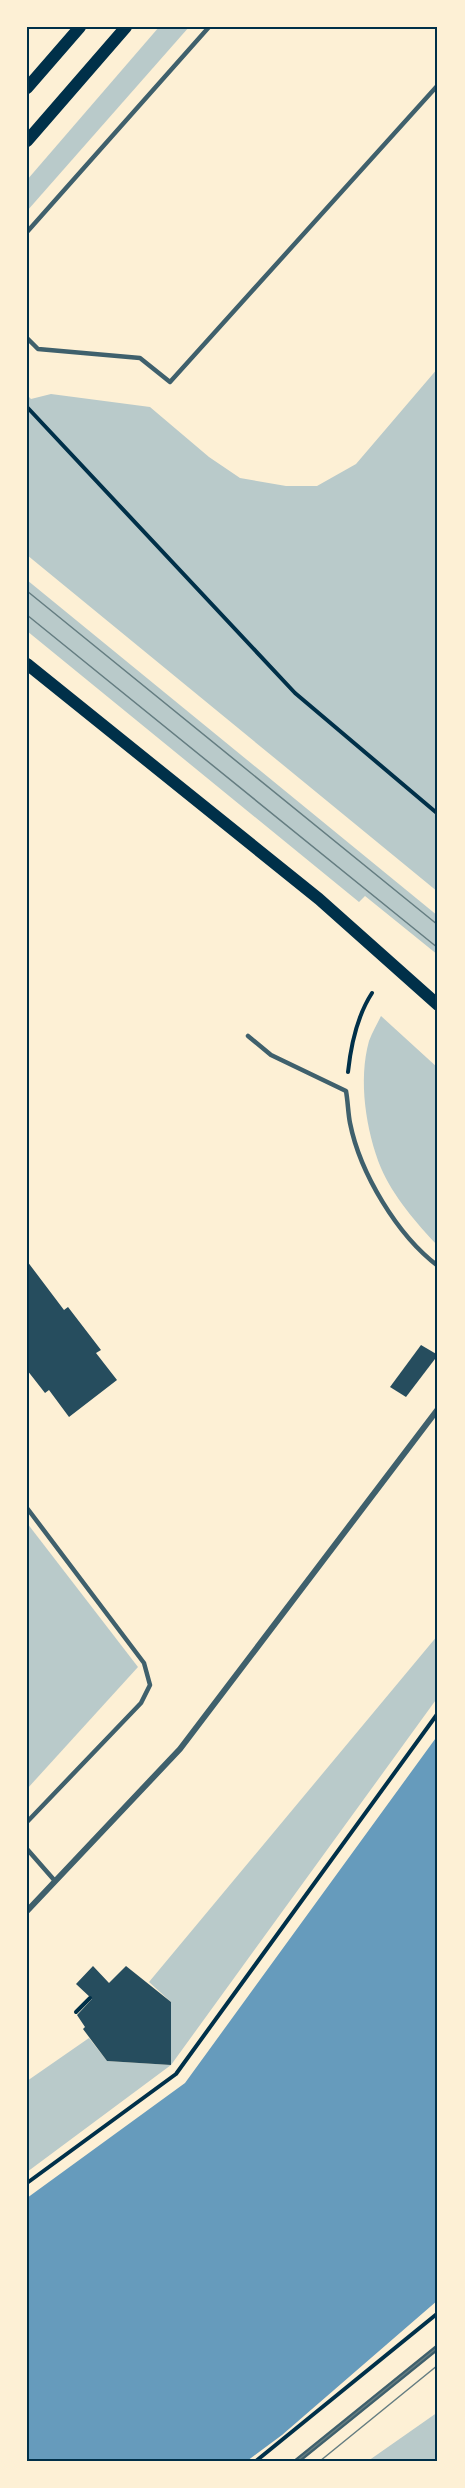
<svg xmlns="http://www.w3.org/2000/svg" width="465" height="2488" viewBox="0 0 465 2488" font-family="'Varela Round',sans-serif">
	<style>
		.green { fill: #b9caca }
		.water { fill: #669bbc }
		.building { fill: #264d5e }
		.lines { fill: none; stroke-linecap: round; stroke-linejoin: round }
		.path { stroke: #003049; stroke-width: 4 }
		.service { stroke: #3f606c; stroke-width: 4.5 }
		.minor { stroke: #3f606c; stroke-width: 6 }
		.secondary { stroke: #003049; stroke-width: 12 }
		.tram { stroke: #657d81; stroke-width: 1.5 }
		.neatline { fill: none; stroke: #003049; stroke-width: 2 }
	</style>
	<rect width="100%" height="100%" fill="#fdf0d5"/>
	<g class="green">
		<path d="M159,27h30l-162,184v-31z"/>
		<path d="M438,368v524l-411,-337v-160l4,4 20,-5 99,13 59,50 31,21 46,8h31l39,-22z"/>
		<path d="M27,580l411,336v39l-73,-59 -6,6 -332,-271z"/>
		<path d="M381,1016l57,52v178c-21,-22 -45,-50 -57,-78 -15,-37 -23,-88 -12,-127 3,-8 8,-17 12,-25z"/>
		<path d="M27,1523l111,144 -111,122z"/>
		<path d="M438,1635v62l-267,368 -144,107v-91l62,-43 18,23 64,4v-63l-22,-20z"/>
		<path d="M438,2411v50h-70l70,-49z"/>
	</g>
	<path class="water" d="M438,1735v565l-156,135 -35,26h-220v-263l158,-115z"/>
	<g class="building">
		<path d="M27,1261l37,49 4,-3 33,43 -5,3 21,27 -48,37 -20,-27 -4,3 -18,-23z"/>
		<path d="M421,1345l17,10 -32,42 -16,-10z"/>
		<path d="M93,1966l16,17 17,-17 45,36v63l-64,-4 -24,-32 2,-2 -8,-12 15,-16 -16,-15z"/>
	</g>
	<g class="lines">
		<g class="path">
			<path d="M27,407l268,286 143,121"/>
			<path d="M348,1072c3,-28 9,-56 24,-79"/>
			<path d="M76,2012l14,-14"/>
			<path d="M27,2183l149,-109 262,-361"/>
			<path d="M256,2461l182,-148"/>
		</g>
		<g class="service">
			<path d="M27,232l182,-205"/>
			<path d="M27,338l11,11 102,9 30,24 268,-297"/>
			<path d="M248,1036l23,19 75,36c2,11 2,22 4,32 10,50 47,112 88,143"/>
			<path d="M27,1508l117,155 6,22 -9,18 -114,119"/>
			<path d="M27,1849l28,32"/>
		</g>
		<g class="minor">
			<path d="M27,1911l153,-162 258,-340"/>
			<path d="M297,2461l141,-114"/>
		</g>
		<g class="secondary">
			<path d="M27,88l53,-61"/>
			<path d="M27,141l99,-114"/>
			<path d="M27,664l292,235 119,106"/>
		</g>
		<g class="tram">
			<path d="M27,591l411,334"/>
			<path d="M27,615l411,333"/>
			<path d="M297,2461l141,-114"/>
			<path d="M320,2461l118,-96"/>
		</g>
	</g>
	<rect width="465" height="2488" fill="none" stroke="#fdf0d5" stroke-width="57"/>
	<rect x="28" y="28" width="408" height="2432" class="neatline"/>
</svg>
